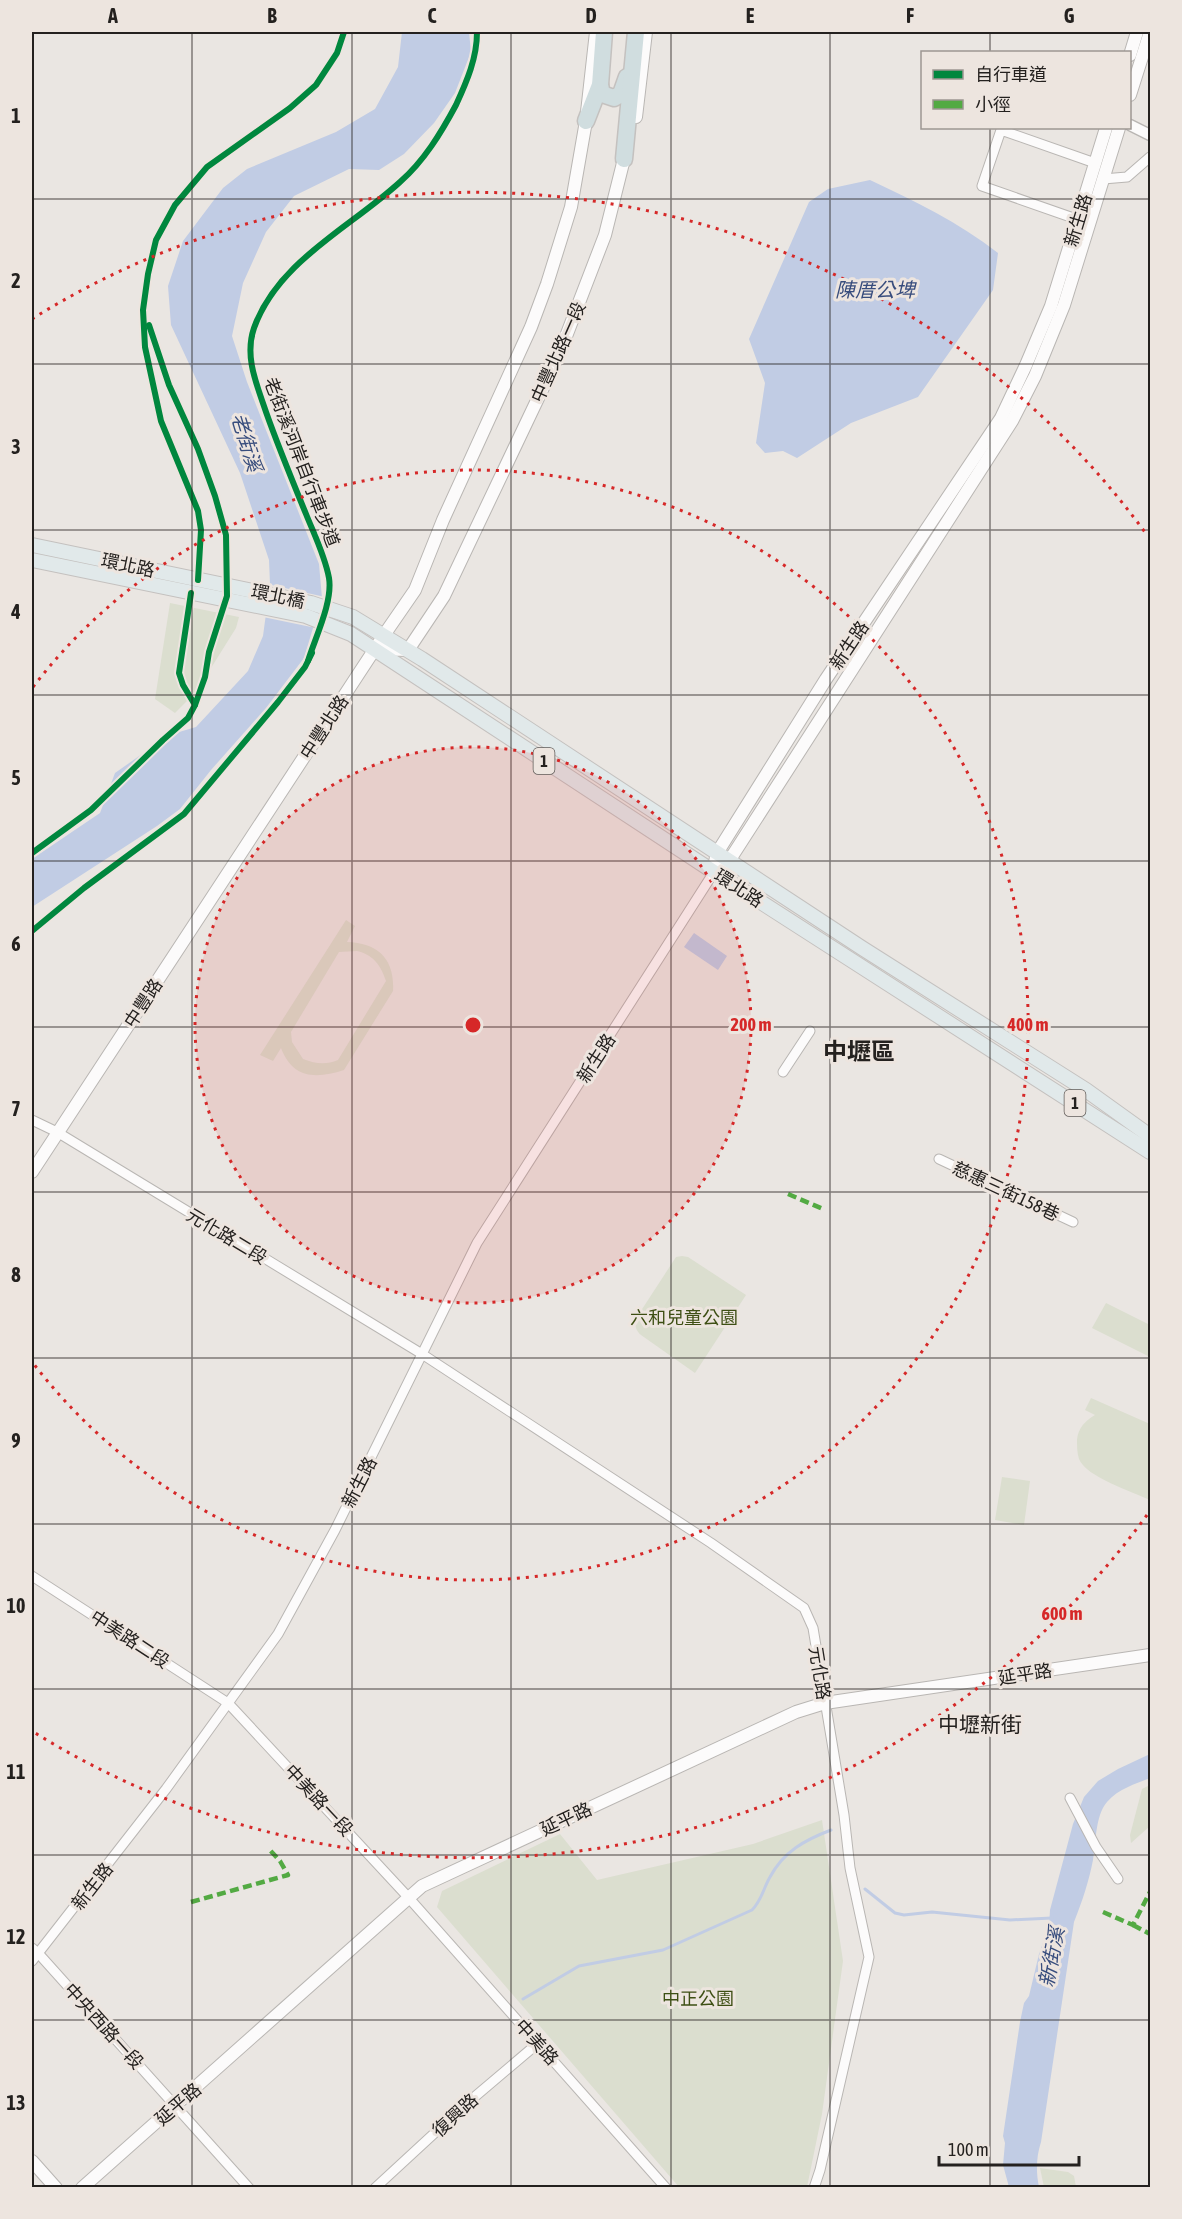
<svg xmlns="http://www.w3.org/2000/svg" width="1182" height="2219" viewBox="0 0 1182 2219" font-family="'Asap Condensed','Noto Sans TC',sans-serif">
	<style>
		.green { fill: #dbdecf; fill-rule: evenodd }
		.water { fill: #c1cce4 }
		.pier { fill: #eae6e2 }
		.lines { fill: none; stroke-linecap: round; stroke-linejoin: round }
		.stream { stroke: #c1cce4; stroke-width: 3 }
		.minor-casing { stroke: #b9b6b3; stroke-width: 11 }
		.tertiary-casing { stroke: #b9b6b3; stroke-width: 13 }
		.secondary-casing { stroke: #b9b6b3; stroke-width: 14 }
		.primary-casing { stroke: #c4c1bf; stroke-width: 16 }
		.motorway-casing { stroke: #c4c1bf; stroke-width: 19 }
		.minor { stroke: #fcfbfb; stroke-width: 9 }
		.tertiary { stroke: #fcfbfb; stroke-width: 10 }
		.secondary { stroke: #fcfbfb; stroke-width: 12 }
		.primary { stroke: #e1e9ea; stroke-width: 14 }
		.motorway { stroke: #d0dddf; stroke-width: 16 }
		.quiet { stroke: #53aa43; stroke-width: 4.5; stroke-dasharray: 9 4.5; stroke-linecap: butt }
		.cycleway-casing { stroke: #ede5df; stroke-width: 10 }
		.cycleway { stroke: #00873e; stroke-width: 6 }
		.grid { fill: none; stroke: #24211f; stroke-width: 1.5; stroke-opacity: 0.55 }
		.ring { fill: none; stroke: #d62828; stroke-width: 3; stroke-dasharray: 3 6 }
		.labels { text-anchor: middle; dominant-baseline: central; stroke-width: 6; stroke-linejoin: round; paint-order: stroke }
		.shield { fill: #ede5df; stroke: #605c59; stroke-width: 1.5 }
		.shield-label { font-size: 16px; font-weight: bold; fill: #24211f }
		.street-label { font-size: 18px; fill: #24211f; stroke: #ede5df }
		.park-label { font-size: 18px; fill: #3e4f14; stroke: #ede5df }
		.water-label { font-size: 20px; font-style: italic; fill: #384d7d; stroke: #ede5df }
		.quarter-label { font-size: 21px; fill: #24211f; stroke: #ede5df }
		.district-label { font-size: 24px; font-weight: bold; fill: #24211f; stroke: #ede5df }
		.centre { fill: #d62828; stroke: #ede5df; stroke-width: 3 }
		.ring-label { font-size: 18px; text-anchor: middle; font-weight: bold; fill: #d62828; stroke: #ede5df; stroke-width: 6; stroke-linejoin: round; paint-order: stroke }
		.neatline { fill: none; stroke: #24211f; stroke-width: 2 }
		.grid-label { font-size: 20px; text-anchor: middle; font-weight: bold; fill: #24211f }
	</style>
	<rect width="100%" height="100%" fill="#eae6e2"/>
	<g class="green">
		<path d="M170,603l69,14 -3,11 -40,64 -21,21 -20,-14z"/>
		<path d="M346,920l9,6 -8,16c31,1 48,17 46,49l-49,79c-28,9 -51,9 -63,-22l-8,13 -13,-6zM357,951c17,4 24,15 29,30l-48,79c-12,5 -22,4 -35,-1l-11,-17 -1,-10 48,-80z"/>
		<path d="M682,1256l6,1 58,38 -51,78 -54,-38c-5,-4 -6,-9 -6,-15l41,-63z"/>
		<path d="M1106,1303l44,22v32l-58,-29z"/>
		<path d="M1091,1398l59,26v76c-17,-8 -64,-23 -71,-41 -2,-6 -2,-13 -2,-19 1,-12 8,-19 18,-25l-10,-5z"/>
		<path d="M1002,1477l28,4 -6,44 -29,-5z"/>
		<path d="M1150,1785v41l-19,17 -1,-8 12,-46z"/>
		<path d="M822,1820l21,141 -21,153 -15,73h-128l-242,-280 5,-16 118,-57 37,46 156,-36z"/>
		<path d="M1040,2168l28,4 6,4 2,11h-32z"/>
	</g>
	<g class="water">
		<path d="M402,32h67l2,20 -16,41 -21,30 -30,31 -25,16 -30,-1 -55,27 -28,36 -23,51 -11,53 15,46 72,182 3,34 -18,60 -38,50 -55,62 -31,39 -23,17 -125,81v-48l68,-46 15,-40 54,-38 27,-8 52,-56 15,-35 7,-52 -1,-24 -29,-87 -69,-148 -3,-39 15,-45 40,-53 24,-19 89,-37 39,-23 23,-42z"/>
		<path d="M870,180c45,21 88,42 128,73l-5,37 -75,107 -67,26 -54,35 -14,-7 -18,2 -9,-10 9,-60 -16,-44 60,-137 19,-13z"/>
		<path d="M694,933l33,23 -9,14 -34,-23z"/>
		<path d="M1150,1754v24c-15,6 -32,11 -43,24 -12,14 -11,41 -14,58 -4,21 -11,42 -19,62l-33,220c-5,15 -5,31 -2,45h-30l-6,-22 2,-22 -2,-7 17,-114 4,-19 5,-7 10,-42 10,-28 1,-16 23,-86 11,-27 14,-16 20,-12z"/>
	</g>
	<path class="pier" d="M267,584l58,13 -9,31 -53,-11z"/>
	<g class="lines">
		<g class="stream">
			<path d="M865,1889l30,24 9,2 28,-3 78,8 42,-2"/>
			<path d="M523,1999l56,-33 84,-16 89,-40c10,-10 11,-21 18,-33 14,-26 35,-37 61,-47"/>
		</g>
		<defs>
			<g id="minor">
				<path d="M1103,179l24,-2 23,-20"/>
				<path d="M1082,221l-100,-35 19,-56 94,33"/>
				<path d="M783,1072l27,-41"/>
				<path d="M32,1120l25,12 365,222 289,189 93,65 9,20 31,187 6,53 19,89 -49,213 -6,18"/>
				<path d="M939,1159l134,63"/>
				<path d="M32,1576l196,127 180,194 258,291"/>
				<path d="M1070,1798l26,49 22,32"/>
				<path d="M32,1948l6,5 211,235"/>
				<path d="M32,1961l134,-172 112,-155 57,-104 142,-287 237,-371"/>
				<path d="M375,2188l90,-83 72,-61"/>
			</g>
			<path id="tertiary" d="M1130,125l20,10"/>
			<g id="secondary">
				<path d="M1130,55l7,-23"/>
				<path d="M1130,95l20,-63"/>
				<path d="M636,117l10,-85"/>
				<path d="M374,649l34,1 36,-54 116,-244 45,-117 21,-84"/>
				<path d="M715,862l2,-9 109,-174 175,-261 25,-53 25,-59 55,-178"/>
				<path d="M714,872l15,-11 283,-440 23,-45 29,-71 55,-177"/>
				<path d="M32,1172l352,-537 31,-45 28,-70 88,-193 16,-43 24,-77 15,-86 10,-89"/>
				<path d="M32,2161l24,27"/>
				<path d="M82,2188l340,-302 374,-174 29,-9 325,-48"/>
			</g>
			<g id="primary">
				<path d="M32,545l279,58 42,14 69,42 440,289 224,142 64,46"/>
				<path d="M32,560l274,56 45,18 363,238 436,280"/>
			</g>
			<g id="motorway">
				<path d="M600,85l2,9 12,4 7,-4 6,-17"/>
				<path d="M586,121l14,-36 4,-53"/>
				<path d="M624,159l12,-127"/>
			</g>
		</defs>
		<use href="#minor" class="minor-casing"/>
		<use href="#tertiary" class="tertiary-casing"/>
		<use href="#secondary" class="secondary-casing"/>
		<use href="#primary" class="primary-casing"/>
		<use href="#motorway" class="motorway-casing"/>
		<use href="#minor" class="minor"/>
		<use href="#tertiary" class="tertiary"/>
		<use href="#secondary" class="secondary"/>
		<use href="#primary" class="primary"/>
		<use href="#motorway" class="motorway"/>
		<g class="quiet">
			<path d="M788,1194l35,15"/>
			<path d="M191,1902l97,-27 -8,-14 -11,-12"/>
			<path d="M1103,1912l30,13 17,-33"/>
			<path d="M1133,1925l17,9"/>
		</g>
		<defs>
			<g id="cycleway">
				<path d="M149,325l20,60 29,64 17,47 11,39 1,61 -18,56 -4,25 -10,28"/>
				<path d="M198,580l3,-50 -3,-19 -37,-90 -16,-74 -2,-37 5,-36 8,-34 19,-35 32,-38 83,-59 26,-23 21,-32 7,-21"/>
				<path d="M308,661c7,-23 25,-59 21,-83 -4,-22 -15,-44 -23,-64 -14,-34 -28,-68 -40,-102 -9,-27 -22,-55 -12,-84 24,-67 96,-100 146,-146 24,-21 41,-49 56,-77 11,-24 21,-47 21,-73"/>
				<path d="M32,853l59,-43 72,-70 25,-22 7,-13 -12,-20 -4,-12 12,-80"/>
				<path d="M32,931l52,-43 100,-74 94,-112 27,-35 7,-14"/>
			</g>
		</defs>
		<use href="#cycleway" class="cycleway-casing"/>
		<use href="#cycleway" class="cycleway"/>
	</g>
	<path class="grid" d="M192,32v2156M352,32v2156M511,32v2156M671,32v2156M830,32v2156M990,32v20M990,128v2060M32,199h1118M32,364h1118M32,530h1118M32,695h1118M32,861h1118M32,1027h1118M32,1192h1118M32,1358h1118M32,1524h1118M32,1689h1118M32,1855h1118M32,2020h1118"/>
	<circle cx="473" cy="1025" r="278" fill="#d62828" fill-opacity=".12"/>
	<g class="ring">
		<circle cx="473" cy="1025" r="278"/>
		<path d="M33 687A555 555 0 1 1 33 1363"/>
		<path d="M1147 1515A833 833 0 0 1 32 1731M32 319A833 833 0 0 1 1147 535"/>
	</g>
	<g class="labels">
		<g class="shield">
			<rect x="533.5" y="748" width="21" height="26" rx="4.5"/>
			<rect x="1064.5" y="1090" width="21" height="26" rx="4.5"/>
		</g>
		<g class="shield-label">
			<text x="544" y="761">1</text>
			<text x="1075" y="1103">1</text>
		</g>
		<g class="street-label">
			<text transform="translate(1078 220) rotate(-73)">新生路</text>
			<text transform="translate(558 352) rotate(-66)">中豐北路一段</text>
			<text transform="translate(302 462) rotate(69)">老街溪河岸自行車步道</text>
			<text transform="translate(128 565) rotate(12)">環北路</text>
			<text transform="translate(278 596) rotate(12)">環北橋</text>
			<text transform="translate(849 645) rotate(-56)">新生路</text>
			<text transform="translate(324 727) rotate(-57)">中豐北路</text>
			<text transform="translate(739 888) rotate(33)">環北路</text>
			<text transform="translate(143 1003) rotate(-57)">中豐路</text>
			<text transform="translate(596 1058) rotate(-57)">新生路</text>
			<text transform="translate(1006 1191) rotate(25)">慈惠三街158巷</text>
			<text transform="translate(227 1236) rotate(31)">元化路二段</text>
			<text transform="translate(359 1482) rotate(-63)">新生路</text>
			<text transform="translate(130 1639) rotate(33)">中美路二段</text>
			<text transform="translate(820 1673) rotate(81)">元化路</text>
			<text transform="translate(1025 1674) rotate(-9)">延平路</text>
			<text transform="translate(319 1800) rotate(47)">中美路一段</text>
			<text transform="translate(566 1819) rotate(-25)">延平路</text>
			<text transform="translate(92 1886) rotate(-52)">新生路</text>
			<text transform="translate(104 2026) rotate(48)">中央西路一段</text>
			<text transform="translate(537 2042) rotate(48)">中美路</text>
			<text transform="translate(178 2104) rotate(-41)">延平路</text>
			<text transform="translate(455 2115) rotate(-42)">復興路</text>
		</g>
		<g class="park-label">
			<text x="684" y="1317">六和兒童公園</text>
			<text x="698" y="1998">中正公園</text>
		</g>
		<g class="water-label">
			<text x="875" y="289">陳厝公埤</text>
			<text transform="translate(247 442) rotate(73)">老街溪</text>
			<text transform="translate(1051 1957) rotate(-79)">新街溪</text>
		</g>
		<g class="quarter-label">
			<text x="980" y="1724">中壢新街</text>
		</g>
		<g class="district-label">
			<text x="859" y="1051">中壢區</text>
		</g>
	</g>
	<circle cx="473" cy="1025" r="9" class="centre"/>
	<g class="ring-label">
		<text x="751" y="1031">200 m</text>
		<text x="1028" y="1031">400 m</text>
		<text x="1062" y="1620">600 m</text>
	</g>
	<rect width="1182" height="2219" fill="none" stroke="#ede5df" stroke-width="66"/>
	<rect x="921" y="51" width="210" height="78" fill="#ede5df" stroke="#9d9792" stroke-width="1.5"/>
	<rect x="933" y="70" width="30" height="9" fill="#00873e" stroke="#9d9792" stroke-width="1.5"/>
	<text x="975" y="81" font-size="18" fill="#24211f">自行車道</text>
	<rect x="933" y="100" width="30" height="9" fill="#53aa43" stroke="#9d9792" stroke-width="1.5"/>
	<text x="975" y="111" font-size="18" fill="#24211f">小徑</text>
	<path d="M939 2156v9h140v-9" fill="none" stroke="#24211f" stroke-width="3"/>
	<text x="948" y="2156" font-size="18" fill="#24211f" stroke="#ede5df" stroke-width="4.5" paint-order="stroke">100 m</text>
	<rect x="33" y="33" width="1116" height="2153" class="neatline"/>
	<g class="grid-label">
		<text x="113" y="23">A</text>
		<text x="272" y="23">B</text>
		<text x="432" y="23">C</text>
		<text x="591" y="23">D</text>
		<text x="750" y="23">E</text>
		<text x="910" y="23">F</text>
		<text x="1069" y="23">G</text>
		<text x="16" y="123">1</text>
		<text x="16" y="288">2</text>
		<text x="16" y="454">3</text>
		<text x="16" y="619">4</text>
		<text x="16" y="785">5</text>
		<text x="16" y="951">6</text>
		<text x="16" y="1116">7</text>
		<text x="16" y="1282">8</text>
		<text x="16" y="1448">9</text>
		<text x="16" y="1613">10</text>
		<text x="16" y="1779">11</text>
		<text x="16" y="1944">12</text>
		<text x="16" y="2110">13</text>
	</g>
</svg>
